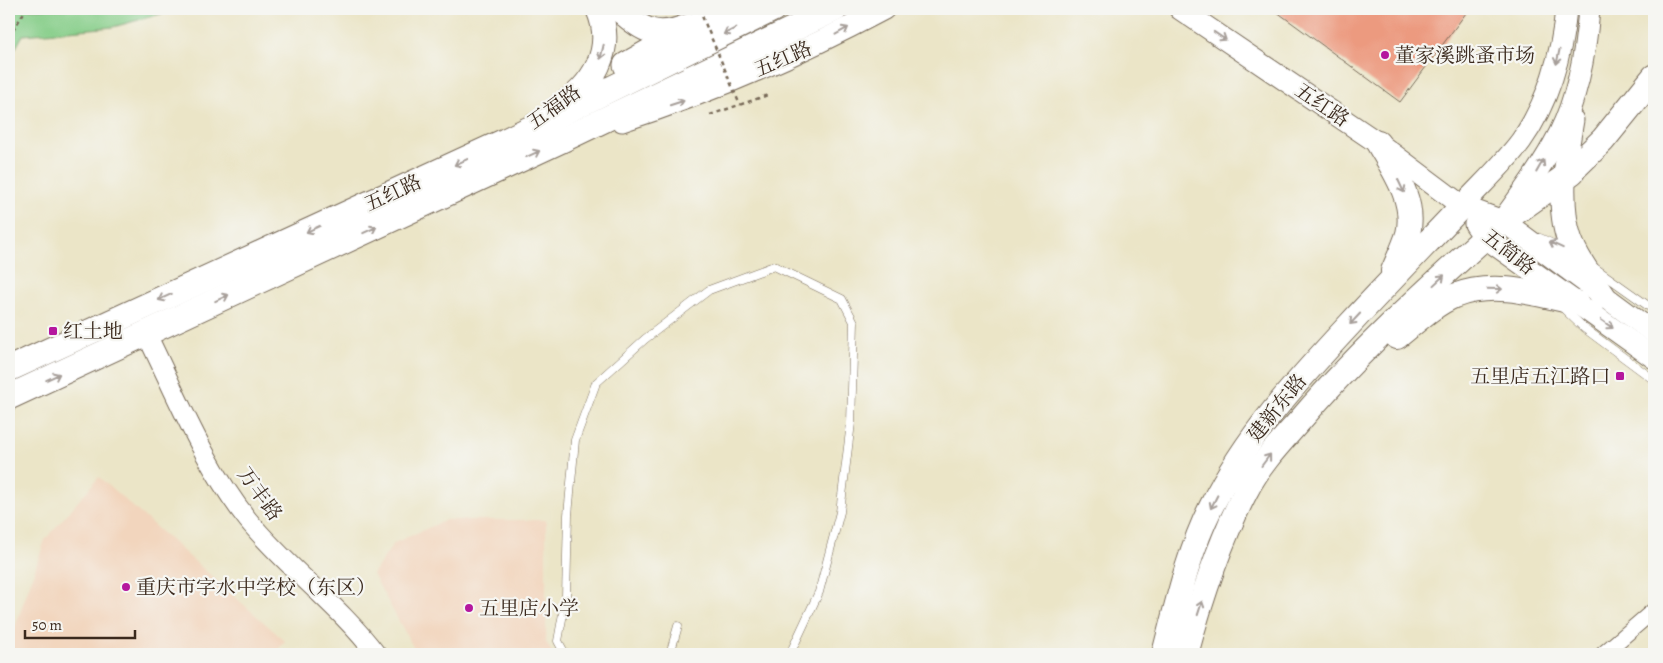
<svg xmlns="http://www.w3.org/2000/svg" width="1663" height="663" viewBox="0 0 1663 663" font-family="Alegreya,'Noto Serif SC',serif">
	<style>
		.built { fill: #f2d5bd }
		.green { fill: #85cd88; stroke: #607c53 }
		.building { fill: #ec9a7f }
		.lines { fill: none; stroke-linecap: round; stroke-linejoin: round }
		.service-casing { stroke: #796b59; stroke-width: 9 }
		.minor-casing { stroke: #796b59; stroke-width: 17 }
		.tertiary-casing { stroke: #796b59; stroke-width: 21 }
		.secondary-casing { stroke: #796b59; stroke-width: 23 }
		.primary-casing { stroke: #796b59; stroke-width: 26 }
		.trunk-casing { stroke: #796b59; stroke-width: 27 }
		.path { stroke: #796b59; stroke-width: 2.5; stroke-dasharray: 4 4; stroke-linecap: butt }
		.service { stroke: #fff; stroke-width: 8 }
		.minor { stroke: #fff; stroke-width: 15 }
		.tertiary { stroke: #fff; stroke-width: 19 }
		.secondary { stroke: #fff; stroke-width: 21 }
		.primary { stroke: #fff; stroke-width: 24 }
		.trunk { stroke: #fff; stroke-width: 25 }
		.path-bridge { stroke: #796b59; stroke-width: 2.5; stroke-dasharray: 4 4; stroke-linecap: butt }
		.oneway { stroke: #a79f9a }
		.poi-dot { fill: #b5179e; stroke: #f6f6f2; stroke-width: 2 }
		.labels { text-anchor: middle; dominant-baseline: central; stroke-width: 4.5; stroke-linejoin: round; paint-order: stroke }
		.poi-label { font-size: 20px; fill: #3b2a1e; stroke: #f6f6f2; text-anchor: start }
		.street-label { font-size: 20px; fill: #3b2a1e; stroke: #f6f6f2 }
	</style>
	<rect width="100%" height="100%" fill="#f6f6f2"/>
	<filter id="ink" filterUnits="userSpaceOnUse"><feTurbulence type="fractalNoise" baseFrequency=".02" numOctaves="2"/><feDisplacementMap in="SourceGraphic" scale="10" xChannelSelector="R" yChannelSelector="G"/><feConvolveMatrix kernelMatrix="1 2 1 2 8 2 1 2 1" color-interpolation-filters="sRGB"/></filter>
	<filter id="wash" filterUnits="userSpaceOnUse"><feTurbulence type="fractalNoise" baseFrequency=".0096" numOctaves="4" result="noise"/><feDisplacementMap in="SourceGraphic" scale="20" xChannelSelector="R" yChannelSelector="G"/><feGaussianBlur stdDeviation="1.12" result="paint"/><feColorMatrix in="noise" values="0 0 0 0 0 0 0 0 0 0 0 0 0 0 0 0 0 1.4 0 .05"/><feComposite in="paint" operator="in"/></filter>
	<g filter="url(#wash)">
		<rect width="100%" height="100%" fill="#ebe5c7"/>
		<g class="built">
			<path d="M99,477l186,164 -11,13h-265v-19l4,-2 32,-93z"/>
			<path d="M446,520h100v122l7,12h-136l-44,-80 21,-31z"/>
		</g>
		<path class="green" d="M9,9h170l-66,18 -90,8 -14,25z"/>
		<g id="blocks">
			<path class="building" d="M1273,9h196l-69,93z"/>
		</g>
	</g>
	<g filter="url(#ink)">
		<use href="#blocks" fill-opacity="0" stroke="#796b59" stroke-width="1"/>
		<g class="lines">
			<defs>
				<g id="service">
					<path d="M1540,238l26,12"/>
					<path d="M1595,268l59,42"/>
					<path d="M1562,307l22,21 70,52"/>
					<path d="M565,654l-7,-13 8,-44 2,-82 7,-75 21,-57 49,-44 64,-49 65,-24 68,33 12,23 -3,101 -11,89 -21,80 -29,62"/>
					<path d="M670,654l8,-28"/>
				</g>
				<path id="minor" d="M1603,654l50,-43"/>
				<path id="tertiary" d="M146,333c31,63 58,132 102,187 39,48 91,85 128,134"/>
				<g id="secondary">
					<path d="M1180,9l198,134 84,63 41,15 151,112"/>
					<path d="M622,121c90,-29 178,-67 262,-112"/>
					<path d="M1563,179l10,-59"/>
					<path d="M1462,206c19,-21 42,-42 59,-65 27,-38 41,-87 45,-132"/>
					<path d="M1507,214c19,-26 37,-51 52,-80 19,-38 27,-84 30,-125"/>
					<path d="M1475,224l9,13 170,121"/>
				</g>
				<g id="primary">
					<path d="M619,9c23,22 38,30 69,17"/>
					<path d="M558,108c35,-22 58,-58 40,-99"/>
					<path d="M1378,143c16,28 38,58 30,91 -4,13 -10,25 -15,37"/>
					<path d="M1397,337c18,-14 36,-32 57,-41 40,-16 83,-2 123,7"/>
					<path d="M1164,654c13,-50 24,-101 47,-147 35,-71 86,-126 139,-183 37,-40 75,-79 112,-118"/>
					<path d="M1186,654c15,-55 33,-111 60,-163 14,-28 37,-51 57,-74 61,-71 131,-134 200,-196"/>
				</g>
				<g id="trunk">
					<path d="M626,65l98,-56"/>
					<path d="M1503,221l69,-49"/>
					<path d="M1603,296c-32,-47 -42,-59 -40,-117l40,-39 51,-63"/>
					<path d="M9,369l496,-228 268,-132"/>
					<path d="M9,397l555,-258 271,-130"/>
				</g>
			</defs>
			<use href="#service" class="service-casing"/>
			<use href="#minor" class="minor-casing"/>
			<use href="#tertiary" class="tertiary-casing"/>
			<use href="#secondary" class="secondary-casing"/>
			<use href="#primary" class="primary-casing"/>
			<use href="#trunk" class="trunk-casing"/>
			<g class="path">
				<path d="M9,37l17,-28"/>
				<path d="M710,115l58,-20"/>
			</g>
			<use href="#service" class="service"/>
			<use href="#minor" class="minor"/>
			<use href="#tertiary" class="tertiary"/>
			<use href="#secondary" class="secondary"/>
			<use href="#primary" class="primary"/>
			<use href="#trunk" class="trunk"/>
			<path class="path-bridge" d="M699,9l41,96"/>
		</g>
		<defs><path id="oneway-shaft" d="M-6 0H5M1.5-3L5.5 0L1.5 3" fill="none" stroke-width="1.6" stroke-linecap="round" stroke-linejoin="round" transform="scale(1.25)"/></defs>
		<g class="oneway">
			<use href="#oneway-shaft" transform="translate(730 31) rotate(153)"/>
			<use href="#oneway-shaft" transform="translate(842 31) rotate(-29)"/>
			<use href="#oneway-shaft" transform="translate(1220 36) rotate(34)"/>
			<use href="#oneway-shaft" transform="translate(602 52) rotate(103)"/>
			<use href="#oneway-shaft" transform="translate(1558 57) rotate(102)"/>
			<use href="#oneway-shaft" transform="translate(677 103) rotate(-18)"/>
			<use href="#oneway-shaft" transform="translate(533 154) rotate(-25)"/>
			<use href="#oneway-shaft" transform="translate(461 162) rotate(155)"/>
			<use href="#oneway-shaft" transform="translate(1540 166) rotate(-60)"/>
			<use href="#oneway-shaft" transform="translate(1401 186) rotate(65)"/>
			<use href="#oneway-shaft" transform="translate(313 229) rotate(155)"/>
			<use href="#oneway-shaft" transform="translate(370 230) rotate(-25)"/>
			<use href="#oneway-shaft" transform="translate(1556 245) rotate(-155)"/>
			<use href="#oneway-shaft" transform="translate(1439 280) rotate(-43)"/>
			<use href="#oneway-shaft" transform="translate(1495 289) rotate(1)"/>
			<use href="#oneway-shaft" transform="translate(165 297) rotate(155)"/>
			<use href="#oneway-shaft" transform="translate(222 298) rotate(-25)"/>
			<use href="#oneway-shaft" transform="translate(1355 319) rotate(133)"/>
			<use href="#oneway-shaft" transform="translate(1607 324) rotate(35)"/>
			<use href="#oneway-shaft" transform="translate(53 377) rotate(-25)"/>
			<use href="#oneway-shaft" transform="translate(1266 460) rotate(-53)"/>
			<use href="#oneway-shaft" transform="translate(1214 502) rotate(117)"/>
			<use href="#oneway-shaft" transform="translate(1200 608) rotate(-72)"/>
		</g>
	</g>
	<g class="poi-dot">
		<circle cx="1385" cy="55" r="5"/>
		<rect x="48" y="326" width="10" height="10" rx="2.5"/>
		<rect x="1615" y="371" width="10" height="10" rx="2.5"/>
		<circle cx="126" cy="587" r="5"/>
		<circle cx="469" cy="608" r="5"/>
	</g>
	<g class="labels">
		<g class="poi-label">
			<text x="1395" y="55">董家溪跳蚤市场</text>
			<text x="63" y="331">红土地</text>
			<text x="1610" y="376" text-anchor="end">五里店五江路口</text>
			<text x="136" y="587">重庆市字水中学校（东区）</text>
			<text x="479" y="608">五里店小学</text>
		</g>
		<g class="street-label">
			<text transform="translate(783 59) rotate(-23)">五红路</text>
			<text transform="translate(1322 105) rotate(34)">五红路</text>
			<text transform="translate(554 107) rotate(-36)">五福路</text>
			<text transform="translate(393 193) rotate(-25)">五红路</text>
			<text transform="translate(1509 252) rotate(38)">五简路</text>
			<text transform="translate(1277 408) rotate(-51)">建新东路</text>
			<text transform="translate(260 494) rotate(54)">万丰路</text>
		</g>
	</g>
	<rect width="1663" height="663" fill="none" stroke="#f6f6f2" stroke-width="30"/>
	<path d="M25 630v8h110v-8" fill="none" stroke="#3b2a1e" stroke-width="2.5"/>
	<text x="32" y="630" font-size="15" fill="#3b2a1e" stroke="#f6f6f2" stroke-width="4" paint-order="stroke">50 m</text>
</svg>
